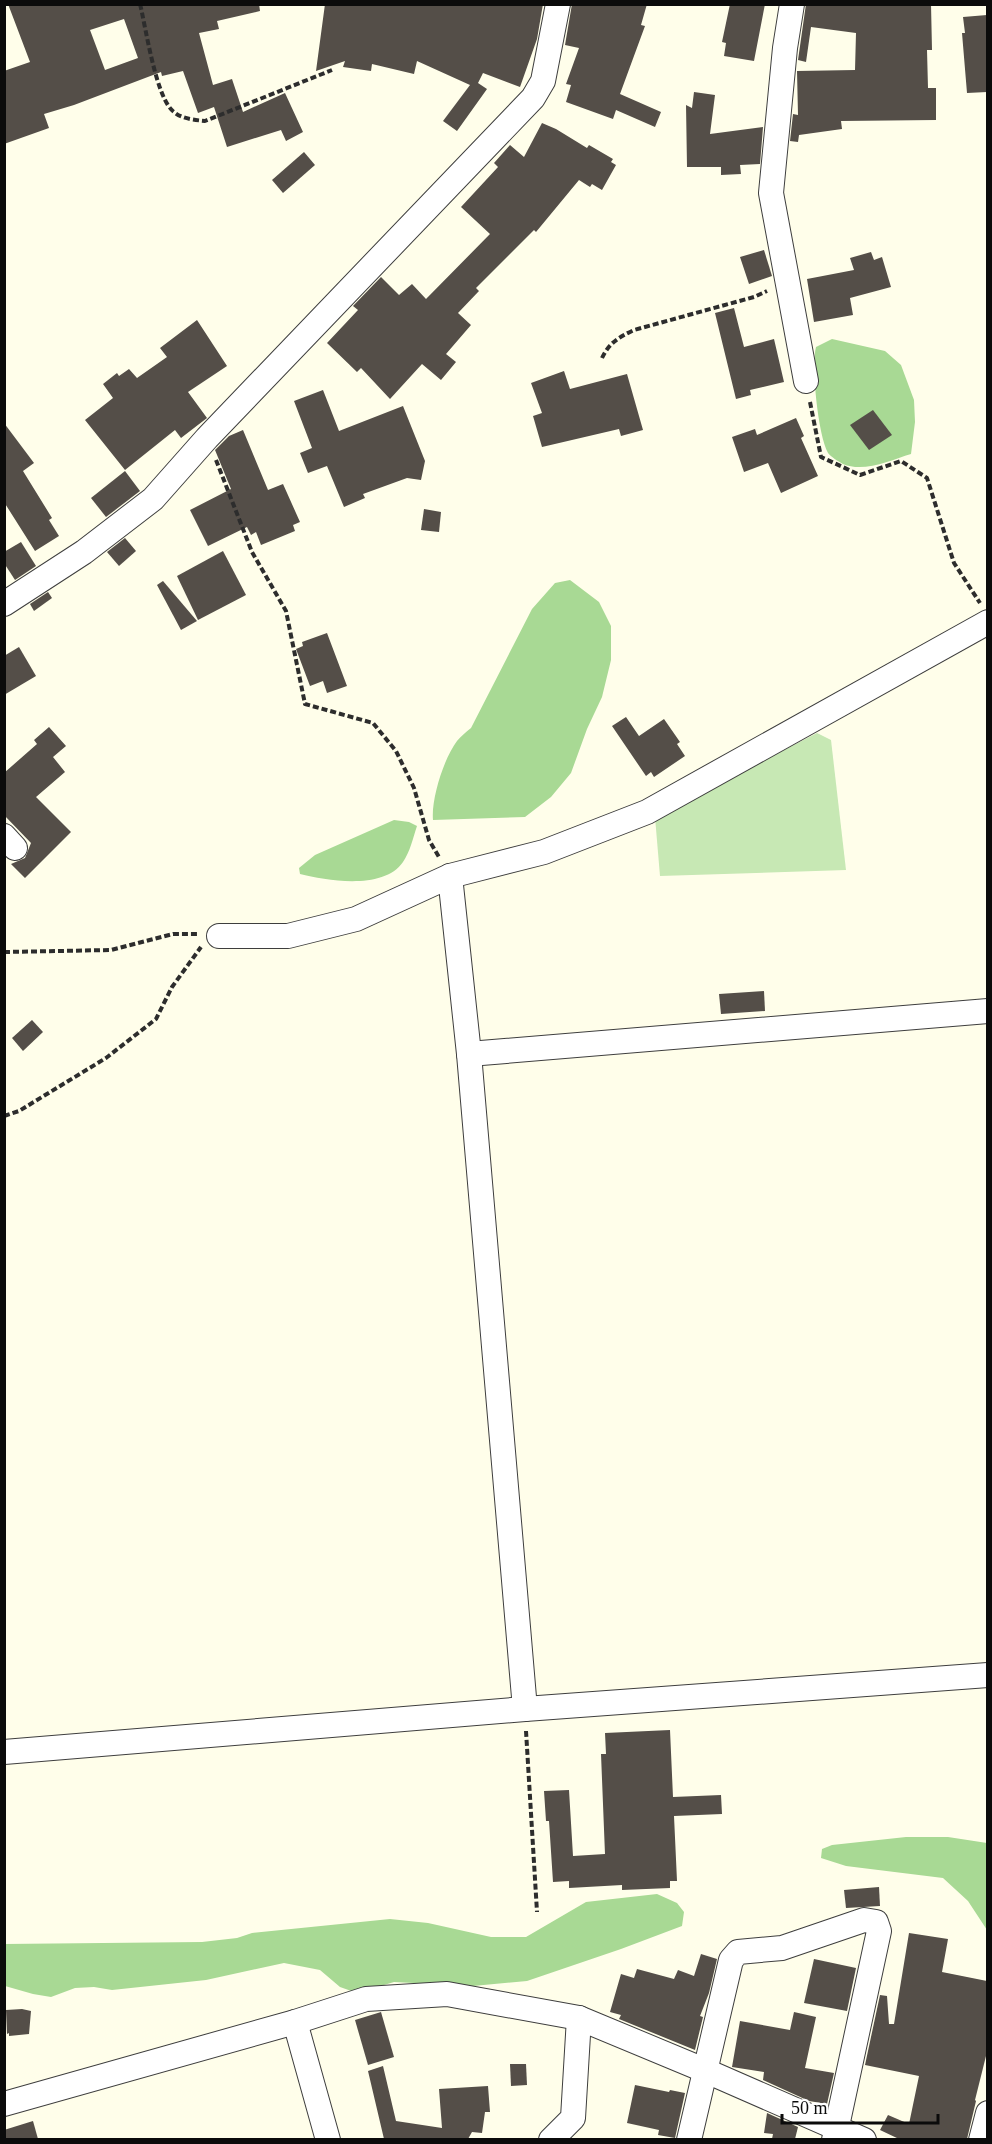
<svg xmlns="http://www.w3.org/2000/svg" width="992" height="2144" viewBox="0 0 992 2144" font-family="'Times New Roman',serif">
	<style>
		.green { fill: #c7e8b4 }
		.forest { fill: #a8d994 }
		.building { fill: #544e48; fill-rule: evenodd }
		.lines { fill: none; stroke-linecap: round; stroke-linejoin: round }
		.minor-casing { stroke: #3e3e3e; stroke-width: 26 }
		.path { stroke: #2d2d2d; stroke-width: 4; stroke-dasharray: 6 3; stroke-linecap: butt }
		.minor { stroke: #fff; stroke-width: 24 }
	</style>
	<rect width="100%" height="100%" fill="#fffeea"/>
	<path class="green" d="M817,733l14,7 15,130 -186,6 -5,-59z"/>
	<g class="forest">
		<path d="M832,339l53,12 16,14 13,35 1,22 -4,32c-20,6 -47,19 -68,10 -4,-2 -13,-8 -15,-11 -10,-18 -17,-87 -12,-106z"/>
		<path d="M570,580l29,22 12,24v34l-9,37 -15,32 -16,44 -20,24 -26,20 -92,3c-2,-21 11,-62 24,-79 4,-5 9,-9 14,-13l61,-119 23,-26z"/>
		<path d="M394,820l15,2 8,4c-4,12 -7,26 -14,36 -19,28 -75,19 -103,12l-1,-6 16,-13z"/>
		<path d="M906,1837h42l39,6v87l-19,-29 -25,-23 -97,-12 -25,-8 1,-9 10,-4z"/>
		<path d="M657,1894l20,9 7,9 -2,14 -61,23 -94,32 -54,5 -79,-4 -37,11 -17,-6 -20,-17 -36,-7 -78,17 -94,10 -18,-3 -19,1 -24,9 -18,-3 -28,-8 -1,-42 198,-2 35,-4 15,-5 138,-14 38,4 63,14h35l60,-35z"/>
	</g>
	<g class="building">
		<path d="M8,4h251l1,7 -43,10 2,8 -20,4 14,52 19,-6 11,33 42,-19 18,39 -17,9 -5,-11 -54,17 -13,-40 -16,6 -15,-42 -21,5 -1,-4 -87,33 -30,9 5,14 -45,16v-73l26,-9zM124,19l14,39 -33,12 -15,-40z"/>
		<path d="M325,4h218l-6,35 -17,48 -37,-14 -5,10 9,6 -30,42 -14,-10 27,-36 -53,-24 -3,13 -42,-10 -1,7 -28,-4 2,-6 -29,10z"/>
		<path d="M572,4h75l-6,21 4,1 -25,68 41,18 -6,15 -39,-17 -3,9 -47,-17 5,-17 -5,-1 13,-36 -14,-3z"/>
		<path d="M730,4h35l-11,57 -30,-5 2,-13 -4,-1z"/>
		<path d="M806,4h125l1,46h-5l1,38h8v32l-95,1 1,8 -43,6 -1,7 -8,-1 3,-27 5,1 -1,-44 58,-1 1,-37 -45,-6 -5,35 -8,-2z"/>
		<path d="M987,15v77l-20,1 -5,-60h3l-2,-16z"/>
		<path d="M694,92l21,3 -5,39 53,-7 -3,37 -20,1 1,9 -20,1v-8h-34l-1,-62 6,3z"/>
		<path d="M542,123l14,6 31,19 2,-3 24,14 -2,3 5,3 -14,25 -10,-6 -2,3 -11,-7 -43,52 -2,-2 -58,58 3,3 -21,22 13,12 -25,29 10,8 -15,18 -19,-16 -32,35 -29,-31 -4,4 -30,-29 31,-33 -5,-4 28,-29 18,18 13,-11 14,15 64,-65 -29,-27 37,-40 -4,-4 16,-18 14,12z"/>
		<path d="M304,152l11,13 -32,28 -11,-13z"/>
		<path d="M764,250l8,26 -23,8 -9,-27z"/>
		<path d="M871,252l3,8 8,-3 9,30 -41,11 3,17 -39,7 -7,-43 47,-9 -4,-12z"/>
		<path d="M734,308l10,39 30,-8 10,43 -34,8 1,5 -15,4 -21,-86z"/>
		<path d="M197,320l30,46 -39,26 19,26 -26,20 -6,-8 -50,40 -40,-50 28,-22 -10,-14 14,-11 2,3 10,-7 8,9 30,-21 -7,-9z"/>
		<path d="M564,371l6,18 57,-15 16,56 -22,6 -2,-7 -77,18 -9,-31 9,-3 -11,-30z"/>
		<path d="M323,390l16,41 64,-25 22,55 -4,19 -14,-2 -44,16 2,4 -21,9 -17,-41 -19,7 -8,-20 12,-5 -18,-47z"/>
		<path d="M873,410l19,25 -23,15 -19,-25z"/>
		<path d="M796,418l8,18 -3,2 17,38 -37,17 -13,-30 -24,9 -12,-35 23,-8 2,6z"/>
		<path d="M4,423l30,40 -11,8 29,47 -3,2 10,16 -24,15 -31,-49z"/>
		<path d="M243,430l25,60 15,-6 17,38 -7,3 2,6 -34,14 -5,-13 -5,3 -4,-8 -39,19 -18,-36 41,-21 -16,-39 14,-14z"/>
		<path d="M125,471l15,20 -34,26 -15,-19z"/>
		<path d="M424,509l17,3 -2,20 -18,-2z"/>
		<path d="M125,538l11,13 -17,15 -12,-14z"/>
		<path d="M21,542l15,24 -21,14 -11,-17v-11z"/>
		<path d="M223,551l23,44 -48,25 -21,-44z"/>
		<path d="M163,581l34,40 -16,9 -24,-45z"/>
		<path d="M48,592l4,6 -18,13 -4,-7z"/>
		<path d="M327,633l20,53 -20,7 -4,-12 -13,5 -14,-37 7,-3 -1,-4z"/>
		<path d="M19,647l17,29 -32,19v-39z"/>
		<path d="M626,717l13,19 25,-17 16,23 -3,2 8,12 -31,21 -3,-5 -5,4 -34,-50z"/>
		<path d="M49,727l17,19 -13,11 12,15 -29,25 35,35 -46,46 -14,-14 14,-6 6,-15 -27,-28v-42l33,-29 -3,-4z"/>
		<path d="M764,991l1,20 -44,3 -2,-20z"/>
		<path d="M32,1020l11,12 -20,19 -11,-13z"/>
		<path d="M670,1730l3,67 48,-2 1,19 -48,2 3,65h-7v7l-48,2v-5l-53,3v-7l-16,1 -4,-61h-3l-2,-30 25,-1 4,66 32,-2 -4,-100h5l-1,-21z"/>
		<path d="M879,1887l1,19 -34,2 -2,-18z"/>
		<path d="M909,1933l39,6 -6,33 45,9v71l-12,48 1,1 -9,38h-68l-19,-9 8,-15 21,9 10,-48 -54,-11 15,-70 7,1 2,28h5z"/>
		<path d="M701,1954l16,5 -8,34 -9,23 3,1 -8,33 -76,-31 2,-4 -11,-3 11,-38 13,4 3,-9 37,10 4,-9 16,6z"/>
		<path d="M814,1959l42,9 -9,43 -43,-8z"/>
		<path d="M22,2009l9,2 -2,23 -20,2v-3l-2,1 -1,-24z"/>
		<path d="M381,2012l13,45 -26,8 -13,-45z"/>
		<path d="M794,2012l22,5 -11,51 29,5 -7,31 -18,-3 -46,-21 1,-8 -32,-5 8,-46 50,9z"/>
		<path d="M510,2064h16l1,21 -16,1z"/>
		<path d="M383,2066l13,55 46,7 -3,-39 49,-3 2,26h-5l-3,21 -10,-1 -4,7h-84l-16,-68z"/>
		<path d="M635,2085l34,7 1,-2 15,3 -10,45 -17,-3 1,-5 -32,-7z"/>
		<path d="M767,2113l31,14 -3,12h-23l1,-5 -9,-1z"/>
		<path d="M33,2121l5,18h-34v-9z"/>
	</g>
	<g class="lines">
		<defs>
			<g id="minor">
				<path d="M792,4l-7,44 -14,145 35,188"/>
				<path d="M4,604l80,-52 69,-53 54,-61 326,-340 10,-17 15,-77"/>
				<path d="M4,836l11,12"/>
				<path d="M450,876l19,178 56,655"/>
				<path d="M219,936h69l68,-17 94,-43 94,-24 103,-40 341,-190"/>
				<path d="M469,1054l519,-43"/>
				<path d="M4,1752l521,-43 463,-34"/>
				<path d="M295,2022l33,118"/>
				<path d="M4,2104l291,-82 71,-23 81,-5 132,24 125,52 160,70"/>
				<path d="M551,2140l22,-22 6,-100"/>
				<path d="M689,2140l42,-180 7,-8 44,-4 82,-28 12,2 3,9 -45,209"/>
				<path d="M981,2140l7,-27"/>
			</g>
		</defs>
		<use href="#minor" class="minor-casing"/>
		<g class="path">
			<path d="M140,4c6,24 16,95 34,108 8,7 21,8 31,9l127,-51"/>
			<path d="M602,358c7,-15 17,-21 32,-28l120,-33 13,-6"/>
			<path d="M810,402l11,55 39,18 41,-14 26,17 27,85 26,40"/>
			<path d="M216,460l36,92 34,59 19,93 68,19 23,28 18,37 15,52 10,17"/>
			<path d="M4,952l107,-2 62,-16h25"/>
			<path d="M4,1116l15,-5 87,-53 50,-39 16,-32 29,-40"/>
			<path d="M526,1731l11,181"/>
		</g>
		<use href="#minor" class="minor"/>
	</g>
	<rect width="992" height="2144" fill="none" stroke="#0b0b0b" stroke-width="12"/>
	<path d="M782 2114v9h156v-9" fill="none" stroke="#0b0b0b" stroke-width="3"/>
	<text x="791" y="2114" font-size="18" fill="#0b0b0b" stroke="#ffffff" stroke-width="4.5" paint-order="stroke">50 m</text>
</svg>
